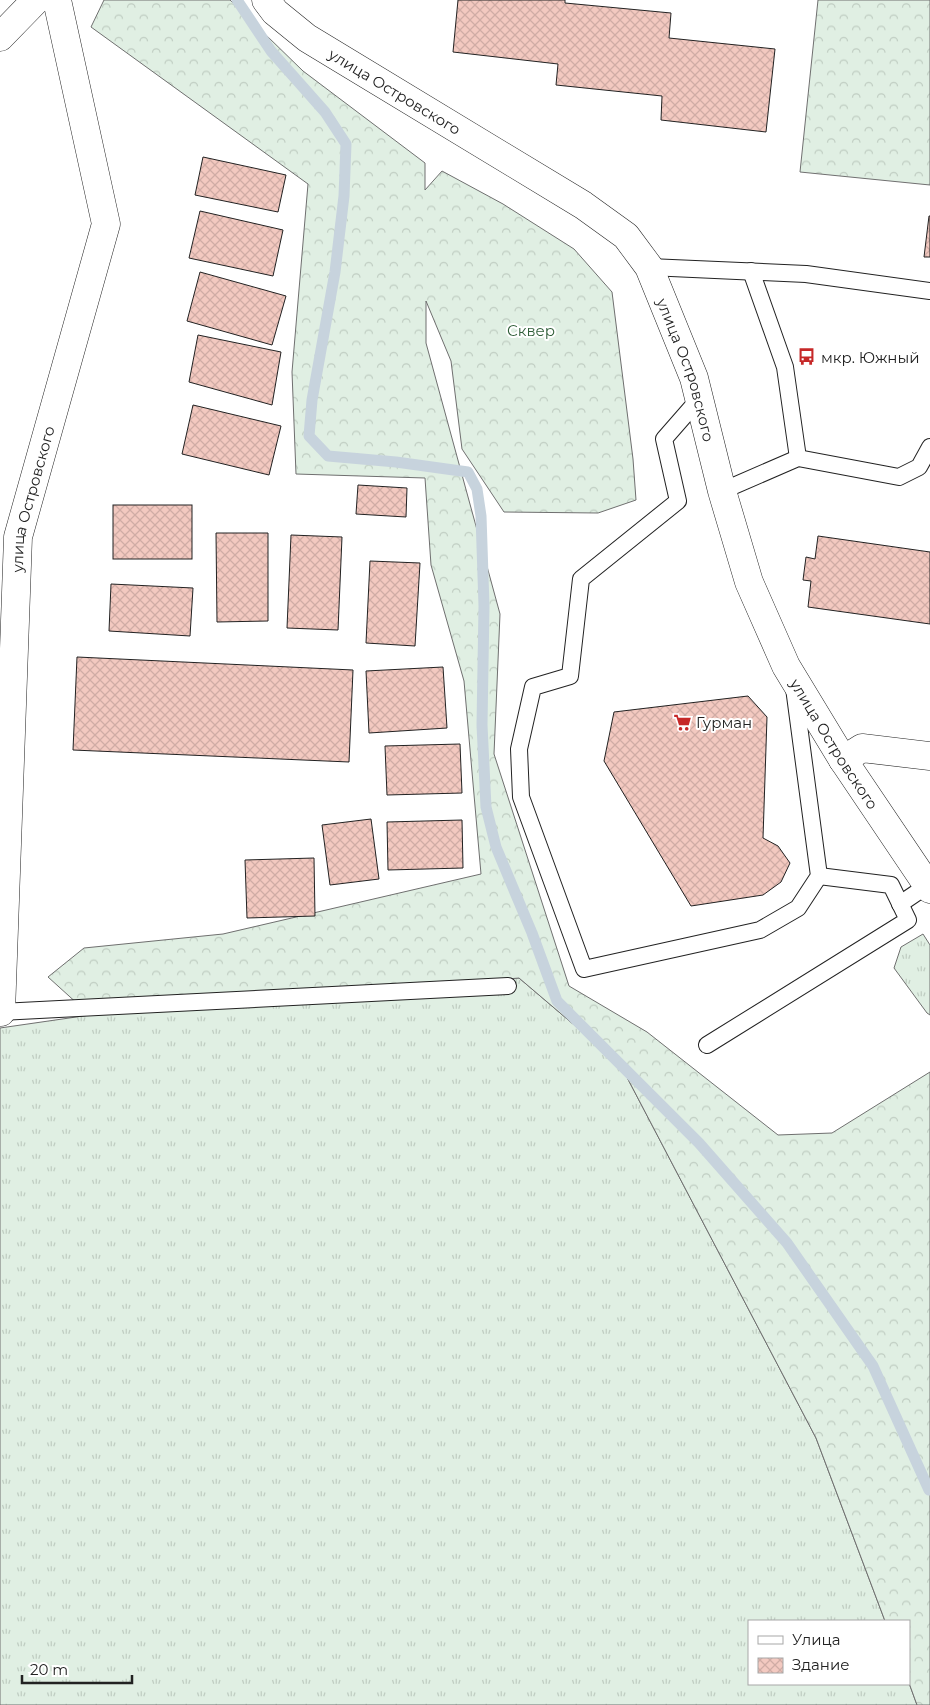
<svg xmlns="http://www.w3.org/2000/svg" width="930" height="1705" viewBox="0 0 930 1705" font-family="Montserrat,sans-serif">
	<style>
		.grass { fill: url(#grass-tufts); stroke: #6f6f6f }
		.forest { fill: url(#forest-crowns); stroke: #6f6f6f }
		.lines { fill: none; stroke-linecap: round; stroke-linejoin: round }
		.stream { stroke: #c7d3dd; stroke-width: 11 }
		.building { fill: url(#building-cross-hatch); stroke: #222 }
		.lane-casing { stroke: #222; stroke-width: 18 }
		.street-casing { stroke: #222; stroke-width: 29 }
		.secondary-casing { stroke: #222; stroke-width: 29 }
		.lane { stroke: #fff; stroke-width: 16 }
		.street { stroke: #fff; stroke-width: 28 }
		.secondary { stroke: #fff; stroke-width: 28 }
		.labels { text-anchor: middle; dominant-baseline: central; stroke-width: 4; stroke-linejoin: round; paint-order: stroke }
		.street-label { font-size: 15px; fill: #222; stroke: #fff }
		.park-label { font-size: 15px; fill: #2f5e38; stroke: #fff }
		.poi-label { font-size: 15px; fill: #222; stroke: #fff; text-anchor: start }
	</style>
	<defs>
		<pattern id="grass-tufts" width="24" height="20" patternUnits="userSpaceOnUse" patternTransform="scale(1.25)"><rect width="24" height="20" fill="#e0efe3"/><path d="M3 7l-1-3M5 7V3M7 7l1-3M15 17l-1-3M17 17v-4M19 17l1-3" fill="none" stroke="#c0cdc2"/></pattern>
		<pattern id="forest-crowns" width="20" height="18" patternUnits="userSpaceOnUse" patternTransform="scale(1.25)"><rect width="20" height="18" fill="#e0efe3"/><path d="M2 6a3 3 0 1 1 6 0M12 15a3 3 0 1 1 6 0" fill="none" stroke="#c0cdc2"/></pattern>
		<pattern id="building-cross-hatch" width="8" height="8" patternUnits="userSpaceOnUse" patternTransform="scale(1.25)"><rect width="8" height="8" fill="#f3c9c0"/><path d="M0 0l8 8M0 8l8-8" fill="none" stroke="#d0aca5"/></pattern>
	</defs>
	<rect width="100%" height="100%" fill="#fff"/>
	<g class="grass">
		<path d="M923,934l7,11v70l-3,-2 -33,-45 7,-21z"/>
		<path d="M519,978l101,86 196,374 69,183h-136v63l160,-1 8,22h-917v-677l90,-13z"/>
	</g>
	<g class="forest">
		<path d="M104,0h126l73,71 122,92v27l17,-19 61,33 71,45 38,43 21,167 3,41 -38,13 -94,-1 -42,-63 -11,-88 -25,-60v42l74,271 -6,140 75,232 78,46 131,103 54,-2 98,-61v633h-13l-8,-22v-62h-24l-69,-183 -196,-374 -101,-86 -429,37 -42,-38 36,-29 139,-14 258,-60 -17,-193 -33,-116 -6,-87 -129,-4 -4,-102 16,-188 -217,-157z"/>
		<path d="M818,0h112v185l-130,-13z"/>
	</g>
	<g class="lines">
		<path class="stream" d="M237,0l34,51 54,61 21,32 -2,52 -9,76 -23,128 -3,36 19,20 68,6 72,10 9,17 4,27 3,90 -2,119 4,82 10,40 36,86 25,68 142,142 88,100 86,123 56,124"/>
	</g>
	<g class="building">
		<path d="M458,0h107v3l106,10 -2,25 106,11 -9,83 -105,-12 1,-24 -106,-11 2,-21 -105,-12z"/>
		<path d="M203,157l83,18 -8,37 -83,-17z"/>
		<path d="M200,211l83,19 -10,46 -84,-18z"/>
		<path d="M929,216h1v41h-6z"/>
		<path d="M200,272l86,24 -14,49 -85,-24z"/>
		<path d="M198,335l83,17 -9,53 -83,-23z"/>
		<path d="M193,405l88,21 -12,49 -87,-21z"/>
		<path d="M358,485l49,3 -1,29 -50,-3z"/>
		<rect x="113" y="505" width="79" height="54"/>
		<path d="M216,533h52v88l-51,1z"/>
		<path d="M291,535l51,2 -4,93 -51,-2z"/>
		<path d="M818,536l112,16v72l-122,-17 3,-26 -8,-1 3,-23 9,2z"/>
		<path d="M370,561l50,2 -5,83 -49,-3z"/>
		<path d="M111,584l82,4 -3,48 -81,-5z"/>
		<path d="M77,657l276,13 -4,92 -276,-12z"/>
		<path d="M443,667l4,61 -78,5 -3,-62z"/>
		<path d="M748,696l19,21 -4,121 15,8 12,17 -9,19 -18,13 -72,11 -87,-145 10,-49z"/>
		<path d="M460,744l2,49 -75,2 -2,-49z"/>
		<path d="M371,819l8,60 -49,6 -8,-60z"/>
		<path d="M462,820l1,48 -75,2 -1,-48z"/>
		<path d="M314,858l1,58 -68,2 -2,-58z"/>
	</g>
	<g class="lines">
		<defs>
			<g id="lane">
				<path d="M649,267l157,7 124,17"/>
				<path d="M751,271l34,96 13,91"/>
				<path d="M699,399l-35,40 14,62 -97,78 -11,97 -37,11 -14,62 2,48 63,172 176,-39 38,-22 21,-32 -25,-188"/>
				<path d="M722,491l76,-33 101,19 20,-10 11,-20"/>
				<path d="M900,904l28,-19"/>
				<path d="M0,1012l508,-26"/>
				<path d="M707,1045l201,-125 -17,-35 -72,-9"/>
			</g>
			<g id="street">
				<path d="M0,37l36,-37"/>
				<path d="M843,760l19,-12 68,8"/>
				<path id="s1" d="M1,1012l17,-475 88,-313 -49,-224"/>
			</g>
			<g id="secondary">
				<path id="s2" d="M266,0l9,12 32,26 276,167 43,31 23,31 45,111 28,113 27,91 37,84 57,94 87,129"/>
			</g>
		</defs>
		<use href="#lane" class="lane-casing"/>
		<use href="#street" class="street-casing"/>
		<use href="#secondary" class="secondary-casing"/>
		<use href="#lane" class="lane"/>
		<use href="#street" class="street"/>
		<use href="#secondary" class="secondary"/>
	</g>
	<defs>
		<symbol id="bus-bare" viewBox="-9 -9 18 18"><path d="M-5-6H5V4H4V6H2V4H-2V6H-4V4H-5ZM-3.5-4V0h7V-4ZM-3.5 1.2v1.5H-2V1.2ZM2 1.2v1.5H3.5V1.2Z" fill="#c62828" stroke="#fff" stroke-width="2.5" paint-order="stroke"/></symbol>
		<symbol id="supermarket-bare" viewBox="-9 -9 18 18"><path d="M-6-5.5h2.5l.6 2H6L4.5 2H-2.5L-4.4-4H-6ZM-1.5 3.2a1.3 1.3 0 1 0 .1 0ZM3 3.2a1.3 1.3 0 1 0 .1 0Z" fill="#c62828" stroke="#fff" stroke-width="2.5" paint-order="stroke"/></symbol>
	</defs>
	<g fill-rule="evenodd">
		<use href="#bus-bare" x="794" y="344" width="25" height="25"/>
		<use href="#supermarket-bare" x="670" y="710" width="25" height="25"/>
	</g>
	<g class="labels">
		<g class="street-label">
			<text stroke="none"><textPath href="#s2" startOffset="159">улица Островского</textPath></text>
			<text stroke="none"><textPath href="#s2" startOffset="580">улица Островского</textPath></text>
			<text stroke="none"><textPath href="#s1" startOffset="515">улица Островского</textPath></text>
			<text stroke="none"><textPath href="#s2" startOffset="985">улица Островского</textPath></text>
		</g>
		<g class="park-label">
			<text x="531" y="330">Сквер</text>
		</g>
		<g class="poi-label">
			<text x="821" y="357">мкр. Южный</text>
			<text x="696" y="722">Гурман</text>
		</g>
	</g>
	<rect x="748" y="1620" width="162" height="65" fill="#ffffff" stroke="#a7a7a7"/>
	<rect x="758" y="1636" width="25" height="8" fill="#ffffff" stroke="#a7a7a7"/>
	<text x="792" y="1645" font-size="15" fill="#222222">Улица</text>
	<rect x="758" y="1658" width="25" height="15" fill="url(#building-cross-hatch)" stroke="#a7a7a7"/>
	<text x="792" y="1670" font-size="15" fill="#222222">Здание</text>
	<path d="M22 1675v8h110v-8" fill="none" stroke="#222222" stroke-width="2.5"/>
	<text x="30" y="1675" font-size="15" fill="#222222" stroke="#ffffff" stroke-width="4" paint-order="stroke">20 m</text>
</svg>
